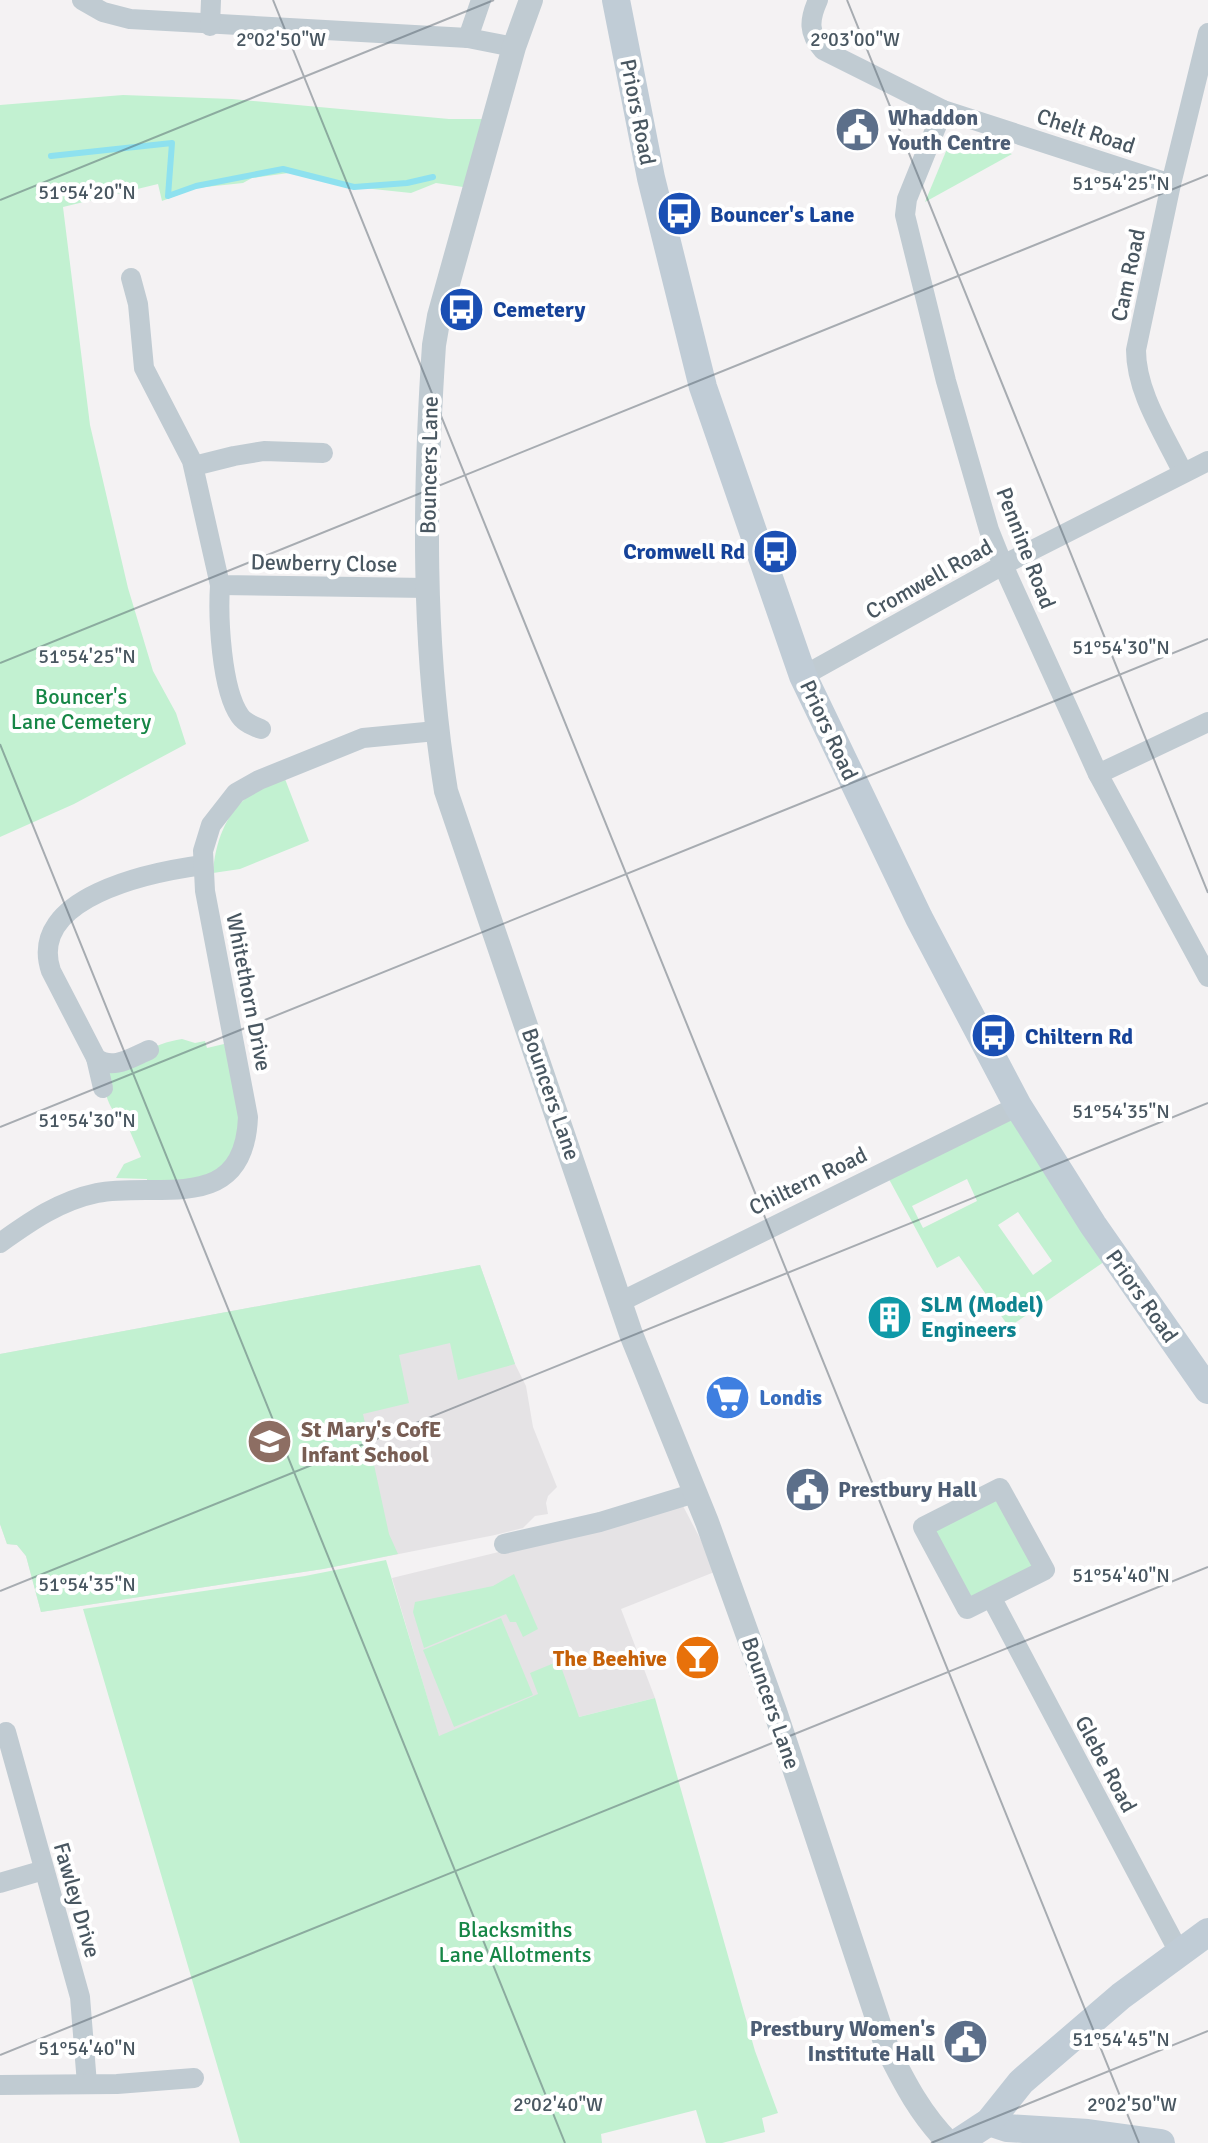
<svg xmlns="http://www.w3.org/2000/svg" width="1208" height="2143" viewBox="0 0 1208 2143" font-family="Signika,sans-serif">
	<style>
		.education { fill: #e5e3e5 }
		.green { fill: #c2f1d1; fill-rule: evenodd }
		.lines { fill: none; stroke-linecap: round; stroke-linejoin: round }
		.stream { stroke: #8ee1ef; stroke-width: 6 }
		.minor { stroke: #c0cbd2; stroke-width: 20 }
		.tertiary { stroke: #c0cbd2; stroke-width: 24 }
		.secondary { stroke: #c0ccd6; stroke-width: 28 }
		.ticks { fill: none; stroke: #495761; stroke-width: 2; stroke-opacity: 0.45 }
		.labels { text-anchor: middle; dominant-baseline: central; stroke-width: 8; stroke-linejoin: round; paint-order: stroke }
		.street-label { font-size: 22px; fill: #495761; stroke: #fff }
		.service-label { font-size: 22px; font-weight: bold; fill: #4e5e75; stroke: #fff; text-anchor: start }
		.transit-label { font-size: 22px; font-weight: bold; fill: #164399; stroke: #fff; text-anchor: start }
		.park-label { font-size: 22px; fill: #168646; stroke: #fff }
		.culture-label { font-size: 22px; font-weight: bold; fill: #0d838f; stroke: #fff; text-anchor: start }
		.shop-label { font-size: 22px; font-weight: bold; fill: #366cbe; stroke: #fff; text-anchor: start }
		.education-label { font-size: 22px; font-weight: bold; fill: #785e54; stroke: #fff; text-anchor: start }
		.food-label { font-size: 22px; font-weight: bold; fill: #c56008; stroke: #fff; text-anchor: end }
		.ticks-label { font-size: 20px; text-anchor: middle; fill: #495761; stroke: #fff; stroke-width: 8; stroke-linejoin: round; paint-order: stroke }
	</style>
	<rect width="100%" height="100%" fill="#f4f2f3"/>
	<g class="education">
		<path d="M480,1265l35,99 11,22 7,41 24,60 -9,9 -2,7 2,11 -13,2 -12,12 -28,7 -172,34 -282,43 -15,-56 -9,-11 -10,-1 -7,-20v-170z"/>
		<path d="M682,1504l35,67 -96,38 34,89 -212,53 -51,-173 206,-50z"/>
	</g>
	<g class="green">
		<path d="M123,95l109,4 217,20h46l-32,68 -27,-4 -25,10 -57,-6 -58,-15 -44,6 -9,5 -47,5 -34,13 -4,-17 -95,23 27,218 38,163 25,83 23,42 10,31 -112,60 -74,33v-732z"/>
		<path d="M954,132l58,22 -87,48z"/>
		<path d="M285,779l24,62 -69,28 -27,4c2,-29 12,-60 37,-78 9,-8 24,-11 35,-16z"/>
		<path d="M182,1039l13,4 10,-2 2,7 17,-4 24,73 -24,57 -77,17v-12l-31,-1 8,-14 17,-7 -15,-35c-21,-11 -23,-39 -25,-60 33,0 51,-19 81,-23z"/>
		<path d="M1018,1106l96,149 -105,72 -50,-71 -22,12 -53,-98zM967,1179l10,22 -54,27 -11,-22zM1018,1212l34,49 -19,14 -35,-50z"/>
		<path d="M480,1265l35,99 -57,16 -8,-37 -51,12 10,48 -46,11 26,120 9,20 -75,15 -282,43 -15,-56 -9,-11 -10,-1 -7,-20v-170z"/>
		<path d="M1000,1488l45,82 -78,39 -44,-82z"/>
		<path d="M386,1560l53,176 99,-42 -8,-21 29,-12 20,56 76,-19 100,353 23,62 -16,5 3,14 -43,11h-16l-10,-33 -95,24 1,9h-362l-157,-534 222,-33z"/>
		<path d="M514,1574l24,55 -15,8 -7,-15h-6l-4,-8 -82,34 -11,-36 2,-10 78,-16z"/>
		<path d="M501,1618l32,77 -79,32 -31,-77z"/>
	</g>
	<g class="lines">
		<path class="stream" d="M51,156l121,-13 -4,53 28,-10 87,-17 71,18 53,-4 26,-6"/>
		<g class="minor">
			<path d="M82,0l21,12 27,7 338,19 46,9"/>
			<path d="M818,0c-9,20 -10,33 5,50l120,60 228,74"/>
			<path d="M210,26l1,-26"/>
			<path d="M468,38l13,-38"/>
			<path d="M943,110l-36,89 -2,16 41,166 43,149 14,35 95,209 110,203"/>
			<path d="M131,278l7,26 6,64 48,93 28,124 207,3"/>
			<path d="M194,466l40,-10 30,-5 59,2"/>
			<path d="M1183,473c-18,-38 -47,-80 -47,-123l35,-166 37,-151"/>
			<path d="M220,585c-2,32 1,104 20,131 5,7 13,10 21,13"/>
			<path d="M803,676l200,-111 205,-104"/>
			<path d="M1098,774l110,-52"/>
			<path d="M149,1050c-17,7 -36,21 -53,8l-45,-87c-25,-74 100,-99 152,-106"/>
			<path d="M96,1058l7,30"/>
			<path d="M0,1243c31,-22 59,-42 97,-50 62,-12 147,23 151,-76l-43,-226 -2,-40 8,-26 25,-32 23,-13 104,-42 73,-7"/>
			<path d="M620,1302l398,-196"/>
			<path d="M504,1544l96,-22 95,-29"/>
			<path d="M991,1597l-24,12 -44,-82 77,-39 45,82 -54,27 188,355"/>
			<path d="M6,1732l74,265 7,87"/>
			<path d="M0,1883l44,-13"/>
			<path d="M0,2085l117,-1 77,-6"/>
		</g>
		<path class="tertiary" d="M531,0l-17,47 -75,269 -5,29c-10,148 -12,298 12,446l185,543 76,188 68,189 112,337c18,36 34,67 62,95"/>
		<g class="secondary">
			<path d="M616,0l35,178 52,209 100,289 116,242 99,188 75,119 115,165"/>
			<path d="M989,2122l18,6 81,5 73,10"/>
			<path d="M957,2143l32,-21 32,-40 100,-86 87,-64"/>
		</g>
	</g>
	<path class="ticks" d="M273,0l866,2143M847,0l361,893M0,200l494,-200M0,663l1208,-488M0,744l565,1399M0,1127l1208,-488M0,1591l1208,-488M0,2055l1208,-488M931,2143l277,-112"/>
	<defs>
		<symbol id="civic-disc" viewBox="-11 -11 22 22"><circle r="9.5" fill="#5c6f8a" stroke="#fff"/><path d="M-.6-6.5H3V-4.5H.6V-3L4-1V1h2V6H-6V1h2V-1L-.6-3ZM-1.2 2.5V6h2.4V2.5Z" fill="#fff"/></symbol>
		<symbol id="bus-disc" viewBox="-11 -11 22 22"><circle r="9.5" fill="#1a4fb4" stroke="#fff"/><path d="M-5-6H5V4H4V6H2V4H-2V6H-4V4H-5ZM-3.5-4V0h7V-4ZM-3.5 1.2v1.5H-2V1.2ZM2 1.2v1.5H3.5V1.2Z" fill="#fff"/></symbol>
		<symbol id="building-disc" viewBox="-11 -11 22 22"><circle r="9.5" fill="#0f9aa8" stroke="#fff"/><path d="M-4-6H4V6H1V3H-1V6H-4ZM-2.5-4.3h1.7v1.8h-1.7ZM.8-4.3h1.7v1.8H.8ZM-2.5-1h1.7V.8h-1.7ZM.8-1h1.7V.8H.8Z" fill="#fff"/></symbol>
		<symbol id="supermarket-disc" viewBox="-11 -11 22 22"><circle r="9.5" fill="#3f7fe0" stroke="#fff"/><path d="M-6-5.5h2.5l.6 2H6L4.5 2H-2.5L-4.4-4H-6ZM-1.5 3.2a1.3 1.3 0 1 0 .1 0ZM3 3.2a1.3 1.3 0 1 0 .1 0Z" fill="#fff"/></symbol>
		<symbol id="school-disc" viewBox="-11 -11 22 22"><circle r="9.5" fill="#8d6e63" stroke="#fff"/><path d="M0-5L7-2L0 1L-7-2ZM-4 1L0 2.5L4 1V4Q0 6-4 4Z" fill="#fff"/></symbol>
		<symbol id="bar-disc" viewBox="-11 -11 22 22"><circle r="9.5" fill="#e8710a" stroke="#fff"/><path d="M-6-5H6L.8 .8V4.5H3.5V6h-7V4.5H-.8V.8Z" fill="#fff"/></symbol>
	</defs>
	<g fill-rule="evenodd">
		<use href="#civic-disc" x="832" y="104" width="51" height="51"/>
		<use href="#bus-disc" x="654" y="188" width="51" height="51"/>
		<use href="#bus-disc" x="436" y="284" width="51" height="51"/>
		<use href="#bus-disc" x="750" y="526" width="51" height="51"/>
		<use href="#bus-disc" x="968" y="1010" width="51" height="51"/>
		<use href="#building-disc" x="864" y="1292" width="51" height="51"/>
		<use href="#supermarket-disc" x="702" y="1372" width="51" height="51"/>
		<use href="#school-disc" x="244" y="1416" width="51" height="51"/>
		<use href="#civic-disc" x="782" y="1464" width="51" height="51"/>
		<use href="#bar-disc" x="672" y="1632" width="51" height="51"/>
		<use href="#civic-disc" x="940" y="2016" width="51" height="51"/>
	</g>
	<g class="labels">
		<g class="street-label">
			<text transform="translate(638 112) rotate(79)">Priors Road</text>
			<text transform="translate(1086 131) rotate(18)">Chelt Road</text>
			<text transform="translate(1128 275) rotate(-78)">Cam Road</text>
			<text transform="translate(429 465) rotate(-89)">Bouncers Lane</text>
			<text transform="translate(1026 548) rotate(69)">Pennine Road</text>
			<text transform="translate(324 563) rotate(1)">Dewberry Close</text>
			<text transform="translate(929 579) rotate(-29)">Cromwell Road</text>
			<text transform="translate(829 730) rotate(65)">Priors Road</text>
			<text transform="translate(249 992) rotate(79)">Whitethorn Drive</text>
			<text transform="translate(551 1094) rotate(71)">Bouncers Lane</text>
			<text transform="translate(808 1181) rotate(-26)">Chiltern Road</text>
			<text transform="translate(1142 1296) rotate(55)">Priors Road</text>
			<text transform="translate(771 1703) rotate(71)">Bouncers Lane</text>
			<text transform="translate(1106 1764) rotate(62)">Glebe Road</text>
			<text transform="translate(77 1900) rotate(74)">Fawley Drive</text>
		</g>
		<g class="service-label">
			<text x="888" y="117">Whaddon<tspan x="888" dy="25">Youth Centre</tspan></text>
			<text x="838" y="1489">Prestbury Hall</text>
			<text x="935" y="2028" text-anchor="end">Prestbury Women's<tspan x="935" dy="25">Institute Hall</tspan></text>
		</g>
		<g class="transit-label">
			<text x="710" y="214">Bouncer's Lane</text>
			<text x="493" y="309">Cemetery</text>
			<text x="745" y="551" text-anchor="end">Cromwell Rd</text>
			<text x="1025" y="1036">Chiltern Rd</text>
		</g>
		<g class="park-label">
			<text x="81" y="696">Bouncer's<tspan x="81" dy="25">Lane Cemetery</tspan></text>
			<text x="515" y="1929">Blacksmiths<tspan x="515" dy="25">Lane Allotments</tspan></text>
		</g>
		<g class="culture-label">
			<text x="921" y="1304">SLM (Model)<tspan x="921" dy="25">Engineers</tspan></text>
		</g>
		<g class="shop-label">
			<text x="759" y="1397">Londis</text>
		</g>
		<g class="education-label">
			<text x="301" y="1429">St Mary's CofE<tspan x="301" dy="25">Infant School</tspan></text>
		</g>
		<g class="food-label">
			<text x="667" y="1658">The Beehive</text>
		</g>
	</g>
	<g class="ticks-label">
		<text x="281" y="46">2°02'50"W</text>
		<text x="855" y="46">2°03'00"W</text>
		<text x="1121" y="190">51°54'25"N</text>
		<text x="87" y="199">51°54'20"N</text>
		<text x="1121" y="654">51°54'30"N</text>
		<text x="87" y="663">51°54'25"N</text>
		<text x="1121" y="1118">51°54'35"N</text>
		<text x="87" y="1127">51°54'30"N</text>
		<text x="1121" y="1582">51°54'40"N</text>
		<text x="87" y="1591">51°54'35"N</text>
		<text x="1121" y="2046">51°54'45"N</text>
		<text x="87" y="2055">51°54'40"N</text>
		<text x="558" y="2111">2°02'40"W</text>
		<text x="1132" y="2111">2°02'50"W</text>
	</g>
</svg>
